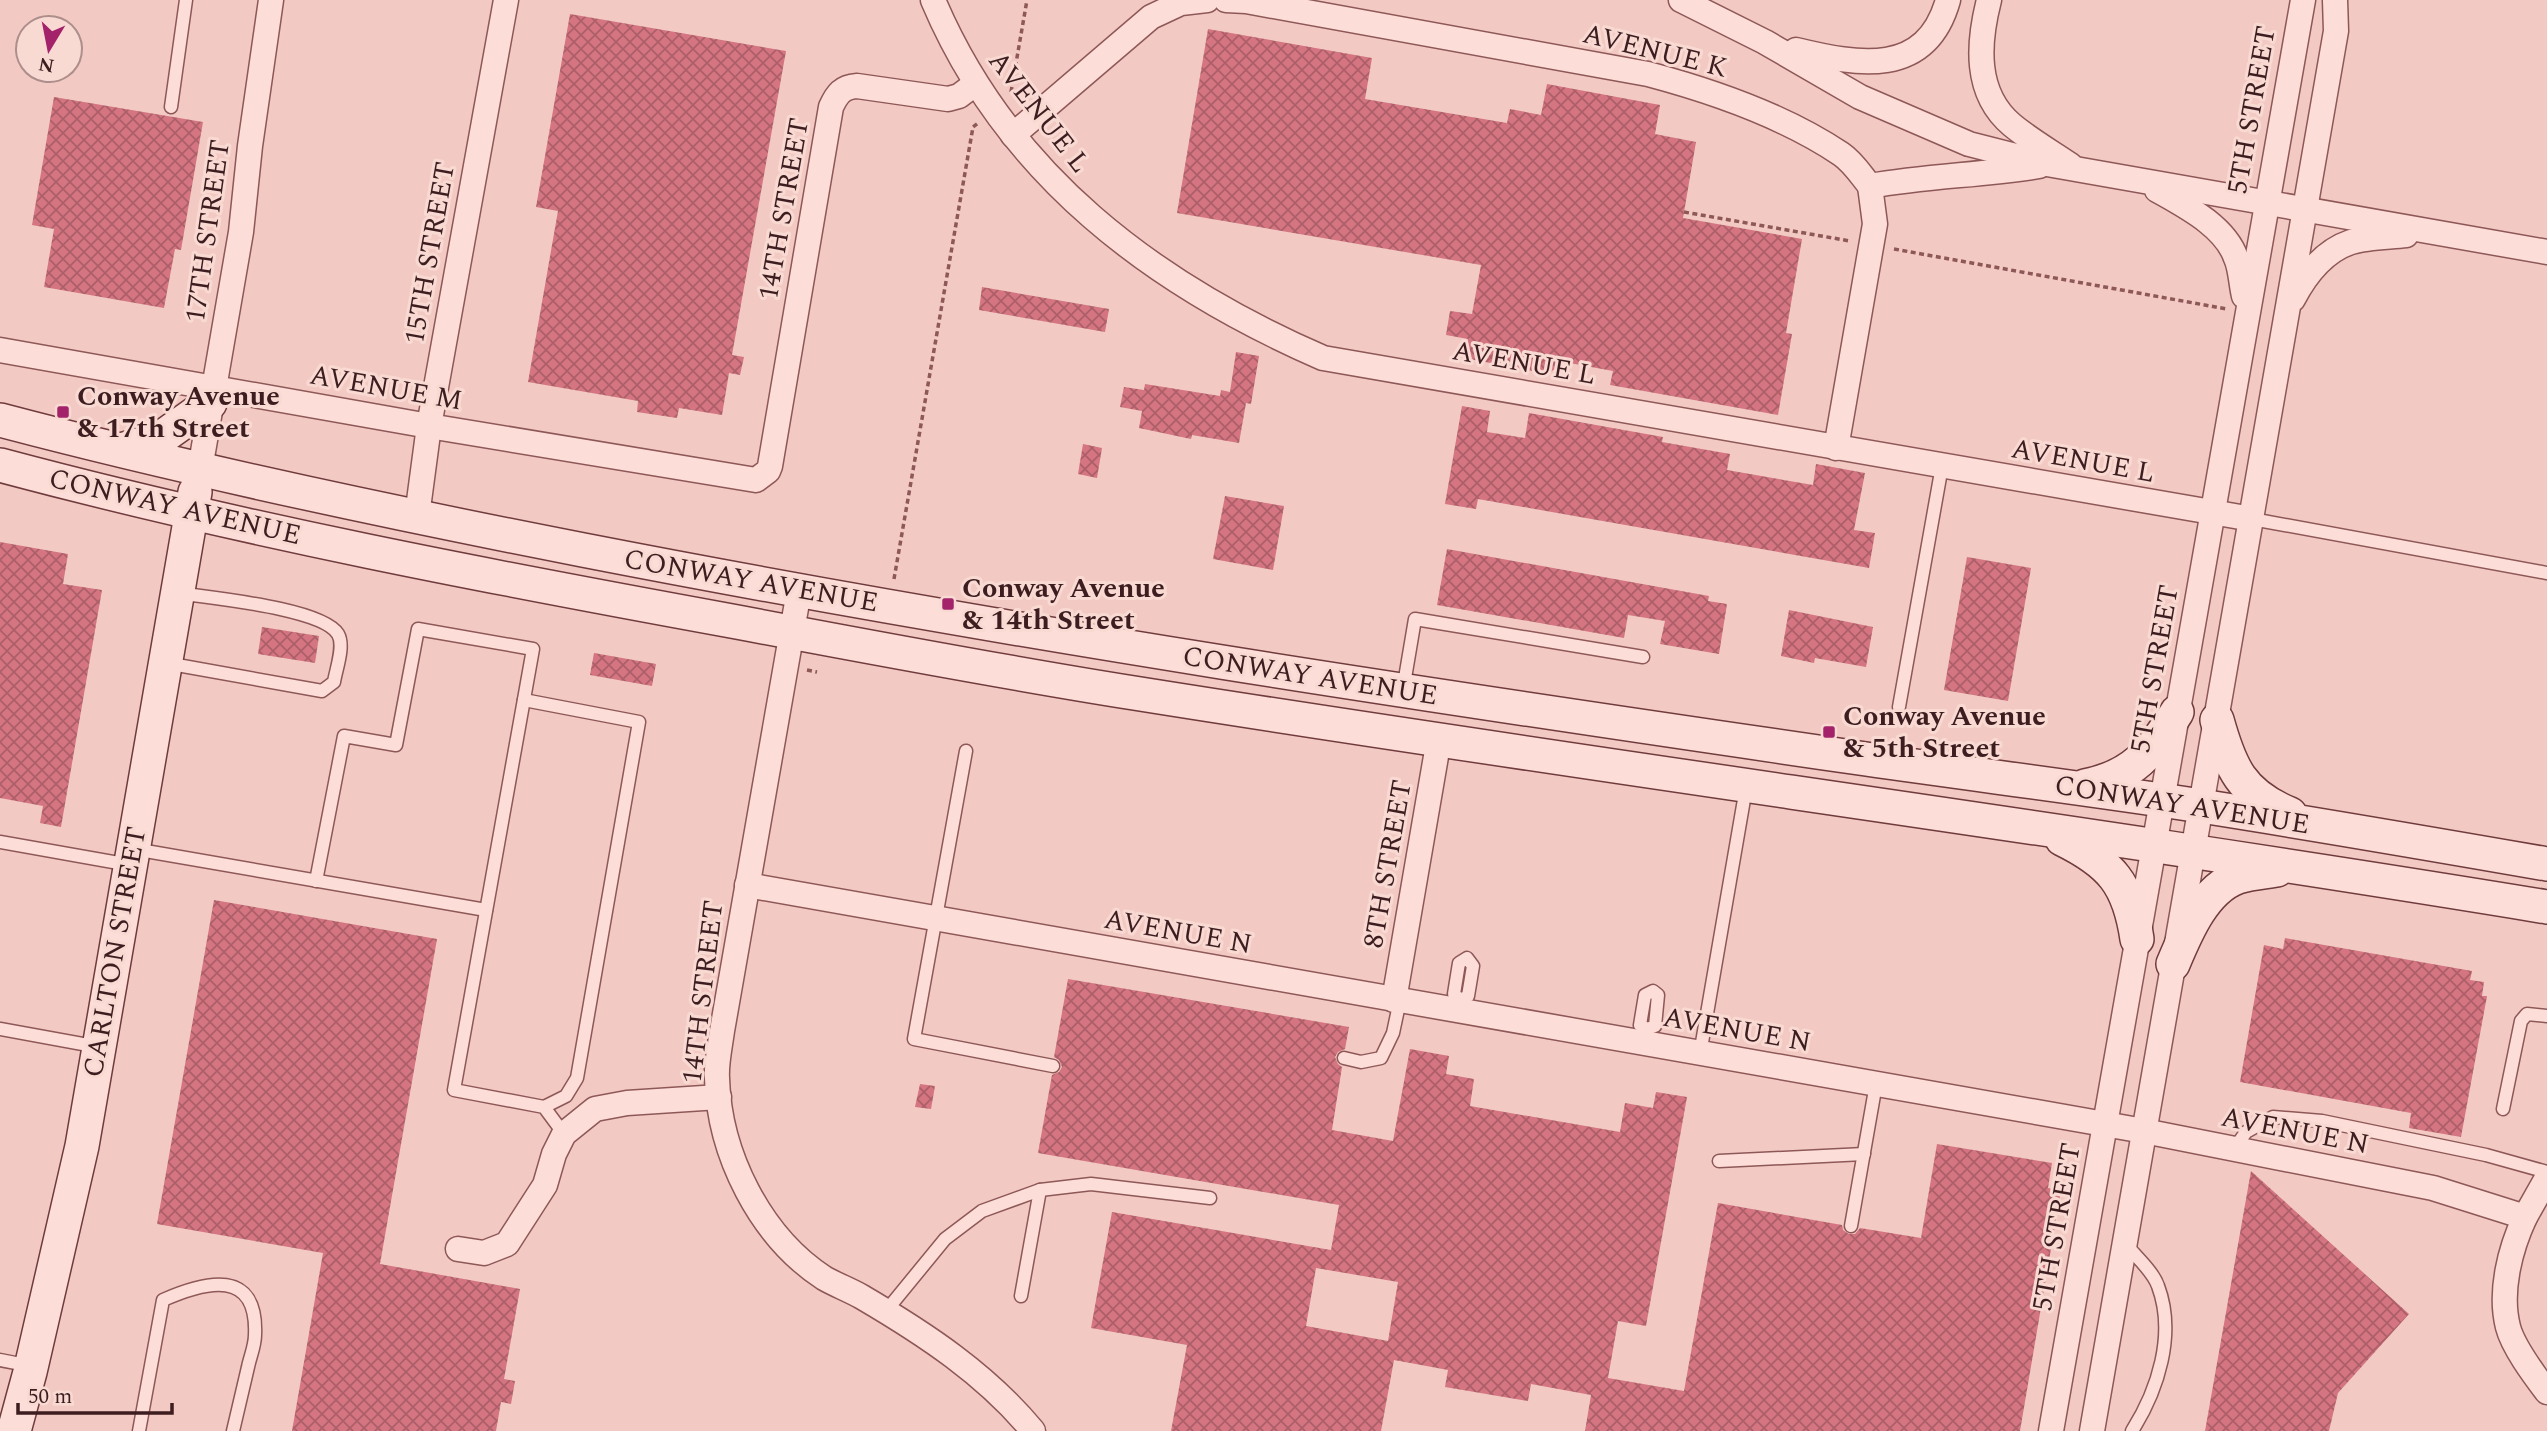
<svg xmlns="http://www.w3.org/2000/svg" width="2547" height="1431" viewBox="0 0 2547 1431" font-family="Spectral,serif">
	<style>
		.building { fill: url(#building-cross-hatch); fill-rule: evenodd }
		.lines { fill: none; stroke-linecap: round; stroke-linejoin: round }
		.lane-casing { stroke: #8e5858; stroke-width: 15 }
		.street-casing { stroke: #8e5858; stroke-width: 27 }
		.secondary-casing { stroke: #703b3d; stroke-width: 36 }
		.path { stroke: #8e5858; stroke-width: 3.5; stroke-dasharray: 5 3.5; stroke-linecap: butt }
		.lane { stroke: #fcddd7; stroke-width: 12 }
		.street { stroke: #fcddd7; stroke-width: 24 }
		.secondary { stroke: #fcddd7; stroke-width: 33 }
		.poi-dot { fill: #a32269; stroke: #f9dad3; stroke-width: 2.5 }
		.labels { text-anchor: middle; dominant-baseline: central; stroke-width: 6; stroke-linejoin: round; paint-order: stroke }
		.street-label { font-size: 28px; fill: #3d1d1f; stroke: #f9dad3 }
		.poi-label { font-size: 28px; font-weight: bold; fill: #3d1d1f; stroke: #f9dad3; text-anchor: start }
	</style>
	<defs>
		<pattern id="building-cross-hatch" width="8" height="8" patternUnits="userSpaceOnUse" patternTransform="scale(1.75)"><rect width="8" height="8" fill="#d47581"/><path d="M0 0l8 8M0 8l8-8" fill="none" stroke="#ad5f69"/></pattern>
	</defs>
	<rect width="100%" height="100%" fill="#f2cac3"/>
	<g class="building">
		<path d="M570,14l216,37 -54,304 12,2 -4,18 -11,-2 -7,42 -43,-7 -2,10 -40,-6 1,-11 -110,-19 30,-171 -22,-4z"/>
		<path d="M1208,29l164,29 -7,41 142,24 3,-14 31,6 6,-31 113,21 -5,29 41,8 -13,76 119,21 -16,94 6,1 -14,81 -168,-30 3,-14 -49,-9 -16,12 -84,-16 4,-19 -22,-4 4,-24 22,3 9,-49 -304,-52z"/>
		<path d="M54,97l149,25 -22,128 -6,-1 -11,59 -120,-21 10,-58 -22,-4z"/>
		<path d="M982,287l127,22 -4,23 -126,-22z"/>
		<path d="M1236,352l23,4 -8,48 -5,-1 -7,40 -47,-8 -1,4 -52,-11 3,-17 -22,-4 4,-20 20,3 1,-6 75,12 1,-6 9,2z"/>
		<path d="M1462,406l28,5 -3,21 38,6 4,-25 134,24 -1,5 68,12 -3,16 86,15 3,-21 49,9 -11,57 21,3 -6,35 -391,-69 -2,10 -31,-5z"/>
		<path d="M1083,444l19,4 -5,30 -19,-4z"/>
		<path d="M1225,496l59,10 -11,64 -60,-11z"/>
		<path d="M0,542l68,12 -5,30 39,6 -41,237 -21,-4 3,-17 -43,-8z"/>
		<path d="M1447,549l262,47 -1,5 19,3 -8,50 -59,-10 5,-23 -37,-6 -4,23 -187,-33z"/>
		<path d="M1967,557l64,11 -23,133 -64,-11z"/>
		<path d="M1789,610l84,17 -7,40 -51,-9 -1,5 -33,-7z"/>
		<path d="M262,627l57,9 -4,27 -57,-9z"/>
		<path d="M594,653l62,11 -4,22 -62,-11z"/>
		<path d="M214,900l223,39 -57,325 140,25 -16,90 11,2 -4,23 -10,-2 -5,29h-204l31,-178 -166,-29z"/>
		<path d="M2285,938l187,33 -2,9 14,2 -2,14h5l-26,141 -52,-9 2,-15 -171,-31 24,-137 19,4z"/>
		<path d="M1068,979l281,48 -4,22 -7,3 -3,5 3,7 4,3 -10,63 61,11 17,-92 39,7 -3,18 28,5 -4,27 150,26 5,-29 28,5 3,-16 31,5 -41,229 -28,-5 -10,57 76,13 34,-188 124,22 1,5 6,4h6l5,-6 61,10 16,-94 115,19 -4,25 13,2 -41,241h-435l6,-36 -60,-11 -3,17 -83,-14 3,-17 -54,-10 -13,71h-210l16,-86 -96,-17 21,-116 219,38 8,-45 -301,-52 14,-78 7,-3 3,-5 -3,-7 -5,-3zM1316,1268l82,14 -10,59 -82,-15z"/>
		<path d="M920,1084l15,2 -4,23 -16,-2z"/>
		<path d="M2251,1171l158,143 -71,79 -9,38h-124z"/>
	</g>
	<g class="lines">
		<defs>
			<g id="lane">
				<path d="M171,107l15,-107"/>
				<path d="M2252,519l295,54"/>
				<path d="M166,663l156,28 12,-9c2,-13 11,-36 4,-48 -16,-26 -128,-36 -160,-41"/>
				<path d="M1403,690l12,-71 228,38"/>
				<path d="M524,700l115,22 -62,356 -11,18 -22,11"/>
				<path d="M1899,707l43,-241"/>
				<path d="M966,751l-52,288 139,27"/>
				<path d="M0,842l130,23"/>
				<path d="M134,849l352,61"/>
				<path d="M316,881l28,-145 52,9 22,-116 115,20 -79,441 90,17 20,27"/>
				<path d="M1459,1011l1,-11 8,-4 5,-30 -6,-8 -8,5 -5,31 6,6"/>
				<path d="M0,1029l99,18"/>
				<path d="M1645,1044l2,-15 8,-3 3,-31 -5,-4 -8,4 -5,30 7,4"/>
				<path d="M1700,1054l46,-266"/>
				<path d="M1344,1058l17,4 20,-4 12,-25 7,-33"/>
				<path d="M2503,1109l18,-88 6,-7 20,2"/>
				<path d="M2234,1149l12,-17 27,-15 49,4 164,34 61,17"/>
				<path d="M1719,1161l145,-7"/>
				<path d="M1851,1226l25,-142"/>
				<path d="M2125,1243c10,13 28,28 33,43 18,48 0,104 -26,145"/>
				<path d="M1021,1296l19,-106"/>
				<path d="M886,1311l59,-72 37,-28 58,-21 51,-6 119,14"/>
				<path d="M0,1360l31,6"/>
				<path d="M139,1431l24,-131c43,-19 95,-32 92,35 0,11 -5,22 -7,32 -5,22 -10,43 -15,64"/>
			</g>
			<g id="street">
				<path d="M933,0c74,175 220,284 390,358l929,161"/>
				<path d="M1226,0l20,1 402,73c64,17 138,43 193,80 12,8 20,21 29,32 56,-10 113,-11 169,-20"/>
				<path d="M1681,0l84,42 95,55 109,47 78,20 500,88"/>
				<path d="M1989,0c-11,43 -15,93 23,125 18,15 39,27 58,40"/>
				<path d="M1796,50c62,15 130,28 152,-50"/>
				<path d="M1013,135l138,-118 30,-14 26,-3"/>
				<path d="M2157,190c28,16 68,36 79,68 5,11 5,26 8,38"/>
				<path d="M2293,299c12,-23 31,-48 58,-57 16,-5 37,-5 55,-7"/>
				<path d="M0,350l429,76 327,54 12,-9 2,-5 61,-359c6,-13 11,-20 26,-21l91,13 11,-3 16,-12"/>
				<path d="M1836,448l39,-224 -5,-38"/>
				<path d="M200,469l41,-237 9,-86 21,-146"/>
				<path d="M417,516l12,-90 77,-426"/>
				<path d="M799,591l-77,440c-2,15 -6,32 -5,47 2,76 43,158 107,200 12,7 26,12 38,19 63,37 124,77 171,134"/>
				<path d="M747,885l1397,246 289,57 92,29c-15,32 -26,75 -17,110 5,20 27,49 39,65"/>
				<path d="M1394,1000l45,-261"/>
				<path d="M2525,1217l22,-39"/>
				<path d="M458,1249l26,4 23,-9 38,-59 9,-31 10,-20 31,-25 32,-6 92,-6"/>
				<path d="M2051,1431l252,-1431"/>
				<path d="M2092,1431l244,-1400 -1,-31"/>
			</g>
			<g id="secondary">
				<path d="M0,420c193,51 388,92 583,130 426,83 855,147 1283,209 112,16 224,30 335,47 115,18 231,38 346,58"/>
				<path d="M121,450l40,-12 49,-35"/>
				<path d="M0,465c243,65 490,112 737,157 132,25 264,50 397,71 470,75 943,137 1413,214"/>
				<path d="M2217,720c13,47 24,74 73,94"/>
				<path d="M2085,786c49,-10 66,-33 92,-74"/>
				<path d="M2062,839c49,24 67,45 75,100"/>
				<path d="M2173,964c13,-31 31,-75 65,-87 12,-4 27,-5 39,-7"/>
				<path d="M14,1431l16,-59 52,-226 113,-654"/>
			</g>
		</defs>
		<use href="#lane" class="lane-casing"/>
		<use href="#street" class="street-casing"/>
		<use href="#secondary" class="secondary-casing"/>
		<g class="path">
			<path d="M1011,92l16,-92"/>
			<path d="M1684,212l166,29"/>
			<path d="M1894,249l333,60"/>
			<path d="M894,579l79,-452 5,-4"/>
			<path d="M807,670l10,2"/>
		</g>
		<use href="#lane" class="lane"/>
		<use href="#street" class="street"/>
		<use href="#secondary" class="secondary"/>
	</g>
	<g class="poi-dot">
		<rect x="56" y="405" width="14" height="14" rx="3.5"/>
		<rect x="941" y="597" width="14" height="14" rx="3.5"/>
		<rect x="1822" y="725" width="14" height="14" rx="3.5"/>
	</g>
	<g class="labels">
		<g class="street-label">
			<text transform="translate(1655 51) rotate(14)">AVENUE K</text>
			<text transform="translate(2252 110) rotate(-80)">5TH STREET</text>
			<text transform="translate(1039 112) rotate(52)">AVENUE L</text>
			<text transform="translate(784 209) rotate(-80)">14TH STREET</text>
			<text transform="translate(208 231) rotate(-82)">17TH STREET</text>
			<text transform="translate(430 253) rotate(-80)">15TH STREET</text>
			<text transform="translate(1524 363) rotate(10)">AVENUE L</text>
			<text transform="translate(386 388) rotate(10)">AVENUE M</text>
			<text transform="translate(2083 461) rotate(10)">AVENUE L</text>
			<text transform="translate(175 507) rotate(13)">CONWAY AVENUE</text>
			<text transform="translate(751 581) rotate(10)">CONWAY AVENUE</text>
			<text transform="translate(2155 669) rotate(-80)">5TH STREET</text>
			<text transform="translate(1310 676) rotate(9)">CONWAY AVENUE</text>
			<text transform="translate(2182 805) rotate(9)">CONWAY AVENUE</text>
			<text transform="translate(1388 864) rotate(-80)">8TH STREET</text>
			<text transform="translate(1178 932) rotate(10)">AVENUE N</text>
			<text transform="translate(115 952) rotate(-80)">CARLTON STREET</text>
			<text transform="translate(703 992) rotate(-83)">14TH STREET</text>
			<text transform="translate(1737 1030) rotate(10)">AVENUE N</text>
			<text transform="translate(2295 1131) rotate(11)">AVENUE N</text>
			<text transform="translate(2057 1227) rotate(-80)">5TH STREET</text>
		</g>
		<g class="poi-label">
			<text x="77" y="396">Conway Avenue<tspan x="77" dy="32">&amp; 17th Street</tspan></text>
			<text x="962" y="588">Conway Avenue<tspan x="962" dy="32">&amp; 14th Street</tspan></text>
			<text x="1843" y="716">Conway Avenue<tspan x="1843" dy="32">&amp; 5th Street</tspan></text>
		</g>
	</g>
	<g transform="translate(49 49) rotate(190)"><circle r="33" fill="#f9dad3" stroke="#ae8e8b" stroke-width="2"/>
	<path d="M0-5L12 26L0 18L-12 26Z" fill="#a32269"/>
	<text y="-10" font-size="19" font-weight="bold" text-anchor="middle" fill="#3d1d1f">N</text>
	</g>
	<path d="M18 1403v10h154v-10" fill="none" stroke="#3d1d1f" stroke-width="3.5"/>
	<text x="28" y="1403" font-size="21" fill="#3d1d1f" stroke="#f9dad3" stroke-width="5" paint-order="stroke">50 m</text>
</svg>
